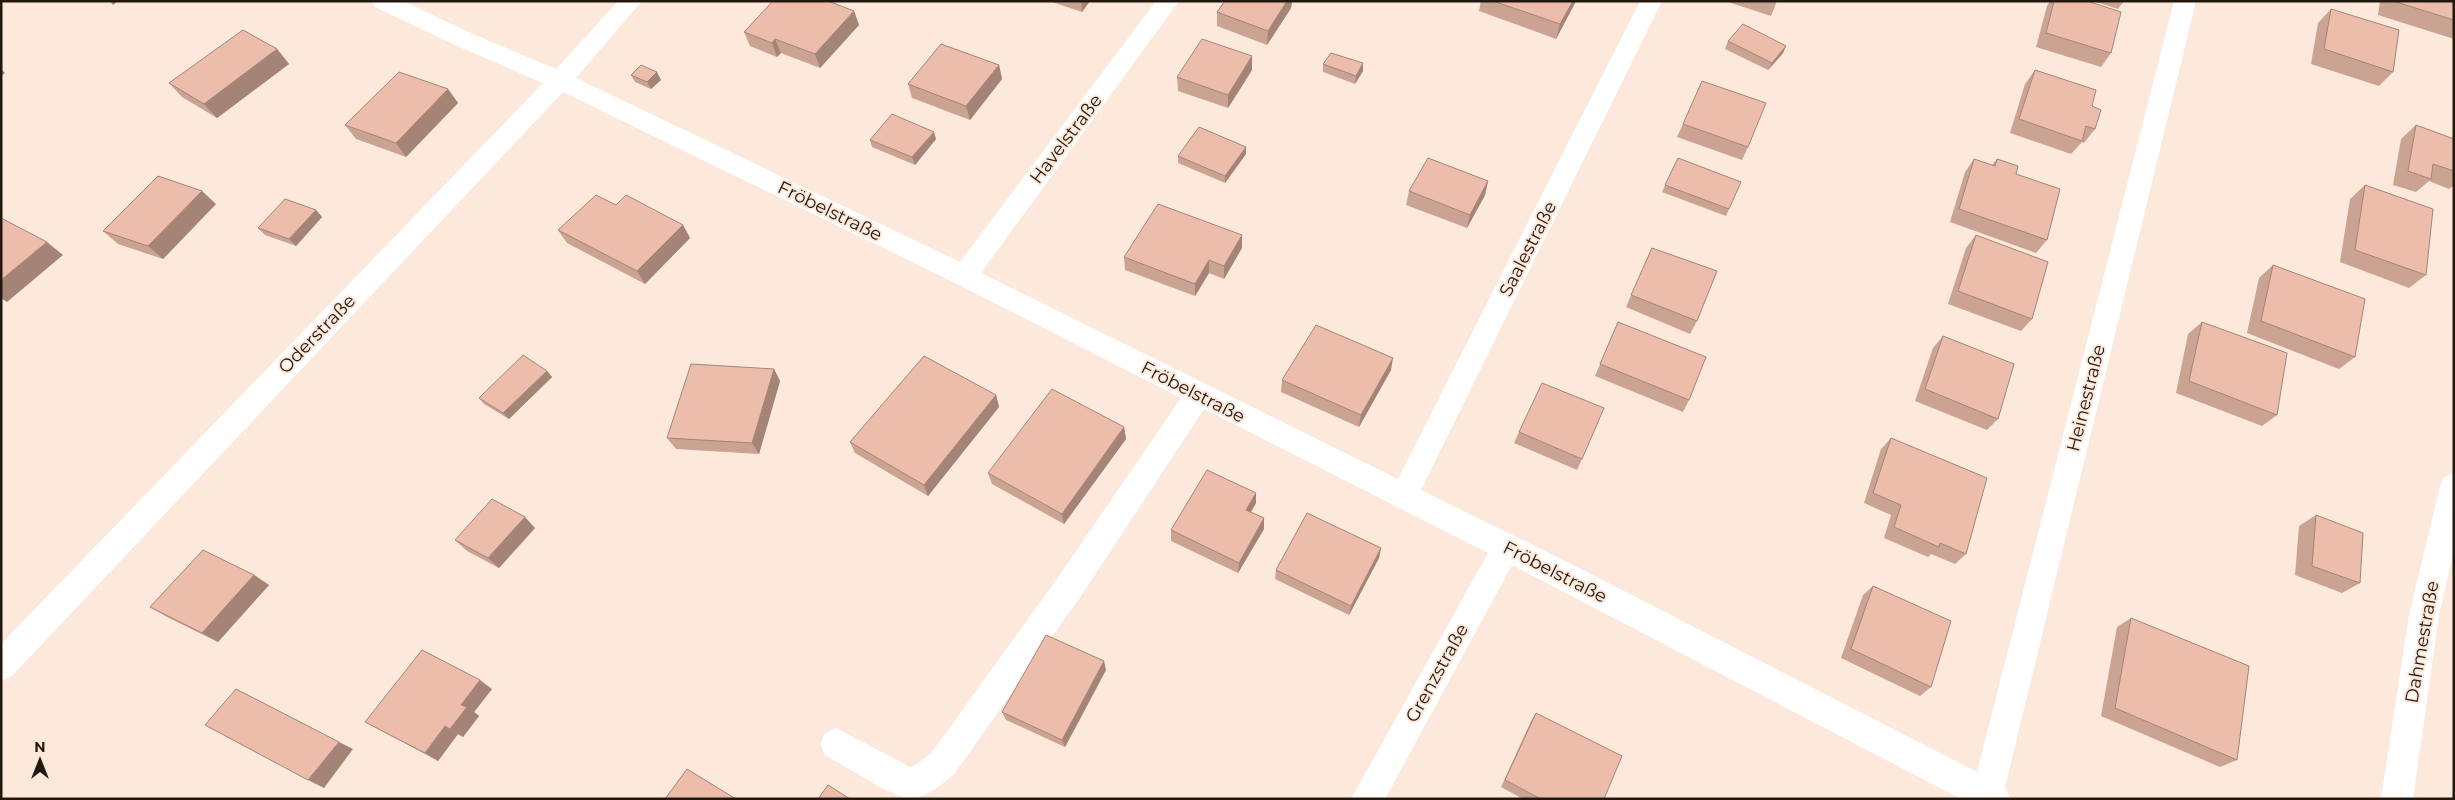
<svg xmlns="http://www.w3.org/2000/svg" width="2455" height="800" viewBox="0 0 2455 800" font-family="Montserrat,sans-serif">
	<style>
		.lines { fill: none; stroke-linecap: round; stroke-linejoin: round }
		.minor { fill: #fff; fill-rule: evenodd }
		.wall { fill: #cba393 }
		.shaded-wall { fill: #a58478 }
		.building { fill: #ecbdab; stroke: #a58478 }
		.labels { text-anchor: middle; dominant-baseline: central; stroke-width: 4; stroke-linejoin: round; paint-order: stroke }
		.street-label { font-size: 18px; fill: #23180f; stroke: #fce9db }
	</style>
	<rect width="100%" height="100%" fill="#fce9db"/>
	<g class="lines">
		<g class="minor">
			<path d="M372,1h31l70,33 83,35 62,-68h24l-66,77 384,184 196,-261h23l-198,272 417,206 242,-478h22l-241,489 164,81 392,201 197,-771h22l-191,786 6,12h-50l-449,-234 -127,234h-34l137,-246 -284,-144 -123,187 -127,178c-12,11 -27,22 -43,25 -13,1 -72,-36 -86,-44l-5,-11 5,-11 11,-5 74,39 7,-3 15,-12 127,-176 122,-178 -226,-115 -392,-191 -551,584 -11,5v-37l542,-561 -86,-37 -82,-39z"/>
			<path d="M2454,473v77l-15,65 -26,184h-32l28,-184 31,-129 4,-9z"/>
		</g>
	</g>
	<g class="wall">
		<path d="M1049,1h41l-8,11z"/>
		<path d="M1225,1h67l-1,7 -24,37 -50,-19v-14z"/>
		<path d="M1481,1h95l-20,38 -77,-28z"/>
		<path d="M1725,1h52l-6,15z"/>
		<path d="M2050,1h37l24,52 -10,14 -65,-20 11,-41z"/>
		<path d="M2093,1h31l-6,8z"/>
		<path d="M2380,1h74v38l-76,-24z"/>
		<path d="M2331,9l62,63 -14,14 -68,-22 7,-41z"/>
		<path d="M854,11l5,14 -39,43 -39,-15 -4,4 -27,-11 -6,-14z"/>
		<path d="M1728,41l58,5 -3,7 -15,17 -43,-21z"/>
		<path d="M277,49l12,15 -72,54 -35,-21 -13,-14z"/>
		<path d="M1252,56v14l-24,38 -50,-17 -1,-14z"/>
		<path d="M1323,64l40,7 -8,13 -32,-12z"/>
		<path d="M999,65l3,14 -32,41 -58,-22 -4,-14z"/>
		<path d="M2035,70l57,36 3,23 -11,14 -2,-1 -11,12 -61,-21 15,-49z"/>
		<path d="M631,75l30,5 -10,9 -16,-7z"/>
		<path d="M448,89l10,14 -52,54 -50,-18 -11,-14z"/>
		<path d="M1683,124l65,23 -6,13 -65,-23z"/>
		<path d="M2416,125l38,14v46l-5,4 -20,-8 -13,11 -23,-7 8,-46z"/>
		<path d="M936,139l-21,26 -43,-18 -2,-7z"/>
		<path d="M1246,147v7l-21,29 -47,-20v-7z"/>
		<path d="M1678,158l51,51 -3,7 -64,-24z"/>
		<path d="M1974,159l18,6 5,-6 19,15 31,66 -11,13 -86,-31 15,-50z"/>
		<path d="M1488,181l-3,14 -18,33 -61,-23 3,-14z"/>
		<path d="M2365,185l61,90 -17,13 -69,-26 10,-63z"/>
		<path d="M216,204l-53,55 -45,-15 -15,-13z"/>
		<path d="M616,205l67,20 7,13 -45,46 -78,-41 -9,-13z"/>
		<path d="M316,210l6,7 -26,29 -31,-11 -7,-7z"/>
		<path d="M1976,235l56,84 -11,12 -73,-27 18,-56z"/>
		<path d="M1242,248l-18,31 -15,-6 -14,23 -70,-26 -1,-13z"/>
		<path d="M1652,248l45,73 -7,13 -64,-27z"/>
		<path d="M2273,265l82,92 -16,12 -92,-36 12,-55z"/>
		<path d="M1618,322l71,78 -6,12 -88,-36z"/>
		<path d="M2202,322l75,93 -15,11 -86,-33 12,-59z"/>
		<path d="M1943,336l55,83 -11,11 -72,-29 18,-53z"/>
		<path d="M774,369l6,12 -21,73 -83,-5 -9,-11z"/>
		<path d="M1391,370l-32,57 -78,-35 1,-12z"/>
		<path d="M547,371l5,6 -43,42 -25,-15 -5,-6z"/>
		<path d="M996,395l3,12 -71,89 -73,-43 -5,-11z"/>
		<path d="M1124,427l2,12 -62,85 -72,-40 -4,-11z"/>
		<path d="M1519,432l63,27 -5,11 -63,-27z"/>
		<path d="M1891,438l75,116 -11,10 -24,-10 -3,3 -44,-19 7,-23 -27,-12 17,-54z"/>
		<path d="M1256,493v10l-5,9 13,6v11l-26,44 -67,-32v-11z"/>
		<path d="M2316,515l44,68 -18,10 -47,-18 4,-49z"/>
		<path d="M535,528l-36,40 -32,-17 -12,-11z"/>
		<path d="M1381,548l-2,10 -30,57 -74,-36 1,-9z"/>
		<path d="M254,575l15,10 -51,57 -51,-25 -17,-10z"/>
		<path d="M1873,586l58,101 -11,9 -79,-38 22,-63z"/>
		<path d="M2131,618l106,142 -17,7 -119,-51 16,-89z"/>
		<path d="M1106,670l-41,77 -59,-27 -4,-8z"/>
		<path d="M492,689l-18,23 5,4 -16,21 -5,-3 -20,27 -73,-39z"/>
		<path d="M1536,713l68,86h-81l-22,-12 30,-66z"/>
	</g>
	<g class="shaded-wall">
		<path d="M110,1h8l-5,4z"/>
		<path d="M1081,1h9l-8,11z"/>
		<path d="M1287,1h5l-1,7 -24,37 1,-14z"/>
		<path d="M1573,1h3l-20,38 4,-15z"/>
		<path d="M854,11l5,14 -39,43 -5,-14z"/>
		<path d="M775,39l6,14 -4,4 -5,-14z"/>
		<path d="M1786,46l-3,7 -15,17 4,-7z"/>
		<path d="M277,49l12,15 -72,54 -13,-14z"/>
		<path d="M1252,56v14l-24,38v-13z"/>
		<path d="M1363,63v8l-8,13 1,-8z"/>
		<path d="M999,65l3,14 -32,41 -4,-14z"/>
		<path d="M1,69l4,4 -4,3z"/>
		<path d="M657,72l4,8 -10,9 -4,-7z"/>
		<path d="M448,89l10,14 -52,54 -10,-14z"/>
		<path d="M934,132l2,7 -21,26 -3,-8z"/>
		<path d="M1246,147v7l-21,29v-7z"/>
		<path d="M1488,181l-3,14 -18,33 3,-13z"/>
		<path d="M202,191l14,13 -53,55 -15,-13z"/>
		<path d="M316,210l6,7 -26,29 -7,-7z"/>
		<path d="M683,225l7,13 -45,46 -8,-13z"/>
		<path d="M1242,235v13l-18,31v-13z"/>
		<path d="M47,242l16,13 -56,47 -6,-4v-18z"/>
		<path d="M1209,260v13l-14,23v-12z"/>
		<path d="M1393,358l-2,12 -32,57 2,-12z"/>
		<path d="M774,369l6,12 -21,73 -7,-11z"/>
		<path d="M547,371l5,6 -43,42 -6,-6z"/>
		<path d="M996,395l3,12 -71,89 -4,-11z"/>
		<path d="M1124,427l2,12 -62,85 -2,-10z"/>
		<path d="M1256,493v10l-10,17v-10z"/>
		<path d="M525,517l10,11 -36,40 -11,-10z"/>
		<path d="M1264,518v11l-26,44 1,-10z"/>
		<path d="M1381,548l-2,10 -30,57 2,-9z"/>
		<path d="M254,575l15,10 -51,57 -16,-9z"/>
		<path d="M1104,661l2,9 -41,77 -3,-7z"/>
		<path d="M480,680l12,9 -18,23 5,4 -16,21 -13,-8 11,-24z"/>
		<path d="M445,726l13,8 -20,27 -13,-8z"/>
		<path d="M339,742l14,7 -29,39 -16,-8z"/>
	</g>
	<g class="building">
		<path d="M773,1h55l26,10 -39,43 -40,-15 -3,4 -28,-11z"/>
		<path d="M1225,1h62l-19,30 -51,-19z"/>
		<path d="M1493,1h80l-13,23z"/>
		<path d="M2054,1h33l34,11 -10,41 -65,-20z"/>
		<path d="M2393,1h61v19z"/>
		<path d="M2331,9l68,21 -6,42 -69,-23z"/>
		<path d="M1743,24l43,22 -14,17 -44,-22z"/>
		<path d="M243,30l34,19 -73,55 -35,-21z"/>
		<path d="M1202,39l50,17 -24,39 -51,-18z"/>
		<path d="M941,44l58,21 -33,41 -58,-22z"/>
		<path d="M1331,53l32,10 -7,13 -33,-12z"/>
		<path d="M641,65l16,7 -10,10 -16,-7z"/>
		<path d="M2035,70l61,20 -4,16 9,4 -6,19 -9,-3 -4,15 -63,-22z"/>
		<path d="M399,72l49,17 -52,54 -51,-18z"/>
		<path d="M1702,81l64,22 -18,44 -65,-23z"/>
		<path d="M892,114l42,18 -22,25 -42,-17z"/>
		<path d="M2416,125l38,14v32l-21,-7 -2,15 -23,-8z"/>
		<path d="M1199,127l47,20 -21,29 -47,-20z"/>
		<path d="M1428,158l60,23 -18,34 -61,-24z"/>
		<path d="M1678,158l63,24 -12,27 -64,-24z"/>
		<path d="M1974,159l21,7 2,-7 21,7 -2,8 44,15 -13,51 -88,-31z"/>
		<path d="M158,176l44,15 -54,55 -45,-15z"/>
		<path d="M2365,185l68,24 -7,66 -71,-25z"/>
		<path d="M596,195l20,10 10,-10 57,30 -46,46 -79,-41z"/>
		<path d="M285,199l31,11 -27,29 -31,-11z"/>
		<path d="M1158,204l84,31 -18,31 -15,-6 -14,24 -71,-27z"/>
		<path d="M1,218l46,24 -46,38z"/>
		<path d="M1976,235l72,27 -16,57 -74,-28z"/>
		<path d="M1652,248l65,23 -20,50 -66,-26z"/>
		<path d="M2273,265l92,34 -10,58 -94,-36z"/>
		<path d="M1618,322l88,35 -17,43 -89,-36z"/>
		<path d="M2202,322l85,31 -10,62 -88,-34z"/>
		<path d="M1316,325l77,33 -32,57 -79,-35z"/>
		<path d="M1943,336l71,28 -16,55 -73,-30z"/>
		<path d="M523,355l24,16 -44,42 -24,-15z"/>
		<path d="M924,356l72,39 -72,90 -74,-43z"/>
		<path d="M691,364l83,5 -22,74 -85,-5z"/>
		<path d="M1542,383l62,25 -22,51 -63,-27z"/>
		<path d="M1052,389l72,38 -62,87 -74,-41z"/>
		<path d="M1891,438l96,40 -21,76 -26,-11 -1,4 -45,-20 7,-22 -28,-12z"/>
		<path d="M1207,470l49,23 -10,17 18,8 -25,45 -68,-33z"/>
		<path d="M492,499l33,18 -37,41 -33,-18z"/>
		<path d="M1307,513l74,35 -30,58 -75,-36z"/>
		<path d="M2316,515l47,18 -3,50 -48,-17z"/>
		<path d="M203,550l51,25 -52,58 -52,-26z"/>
		<path d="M1873,586l78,35 -20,66 -80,-38z"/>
		<path d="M2131,618l118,48 -12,94 -122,-52z"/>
		<path d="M1046,635l58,26 -42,79 -60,-28z"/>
		<path d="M422,650l58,30 -19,25 6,2 -17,22 -5,-3 -20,27 -60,-31z"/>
		<path d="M236,689l103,53 -31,38 -103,-55z"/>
		<path d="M1536,713l86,43 -18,43h-63l-36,-19z"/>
		<path d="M687,769l49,30h-71z"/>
		<path d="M828,785l22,14h-32z"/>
	</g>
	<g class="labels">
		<g class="street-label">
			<text transform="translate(1066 139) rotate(-53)">Havelstraße</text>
			<text transform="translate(830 211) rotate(26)">Fröbelstraße</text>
			<text transform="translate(1528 249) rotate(-63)">Saalestraße</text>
			<text transform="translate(317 334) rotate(-46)">Oderstraße</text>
			<text transform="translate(1193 392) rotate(27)">Fröbelstraße</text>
			<text transform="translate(2086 398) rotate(-76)">Heinestraße</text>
			<text transform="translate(1555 572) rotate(27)">Fröbelstraße</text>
			<text transform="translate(2422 642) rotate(-80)">Dahmestraße</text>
			<text transform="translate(1437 673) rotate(-61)">Grenzstraße</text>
		</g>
	</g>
	<rect width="2455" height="800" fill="none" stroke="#23180f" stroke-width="5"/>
	<g transform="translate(40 760)" stroke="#fce9db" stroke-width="4" paint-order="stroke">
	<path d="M0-4L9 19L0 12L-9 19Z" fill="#23180f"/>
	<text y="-8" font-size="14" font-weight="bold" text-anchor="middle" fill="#23180f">N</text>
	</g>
</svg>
